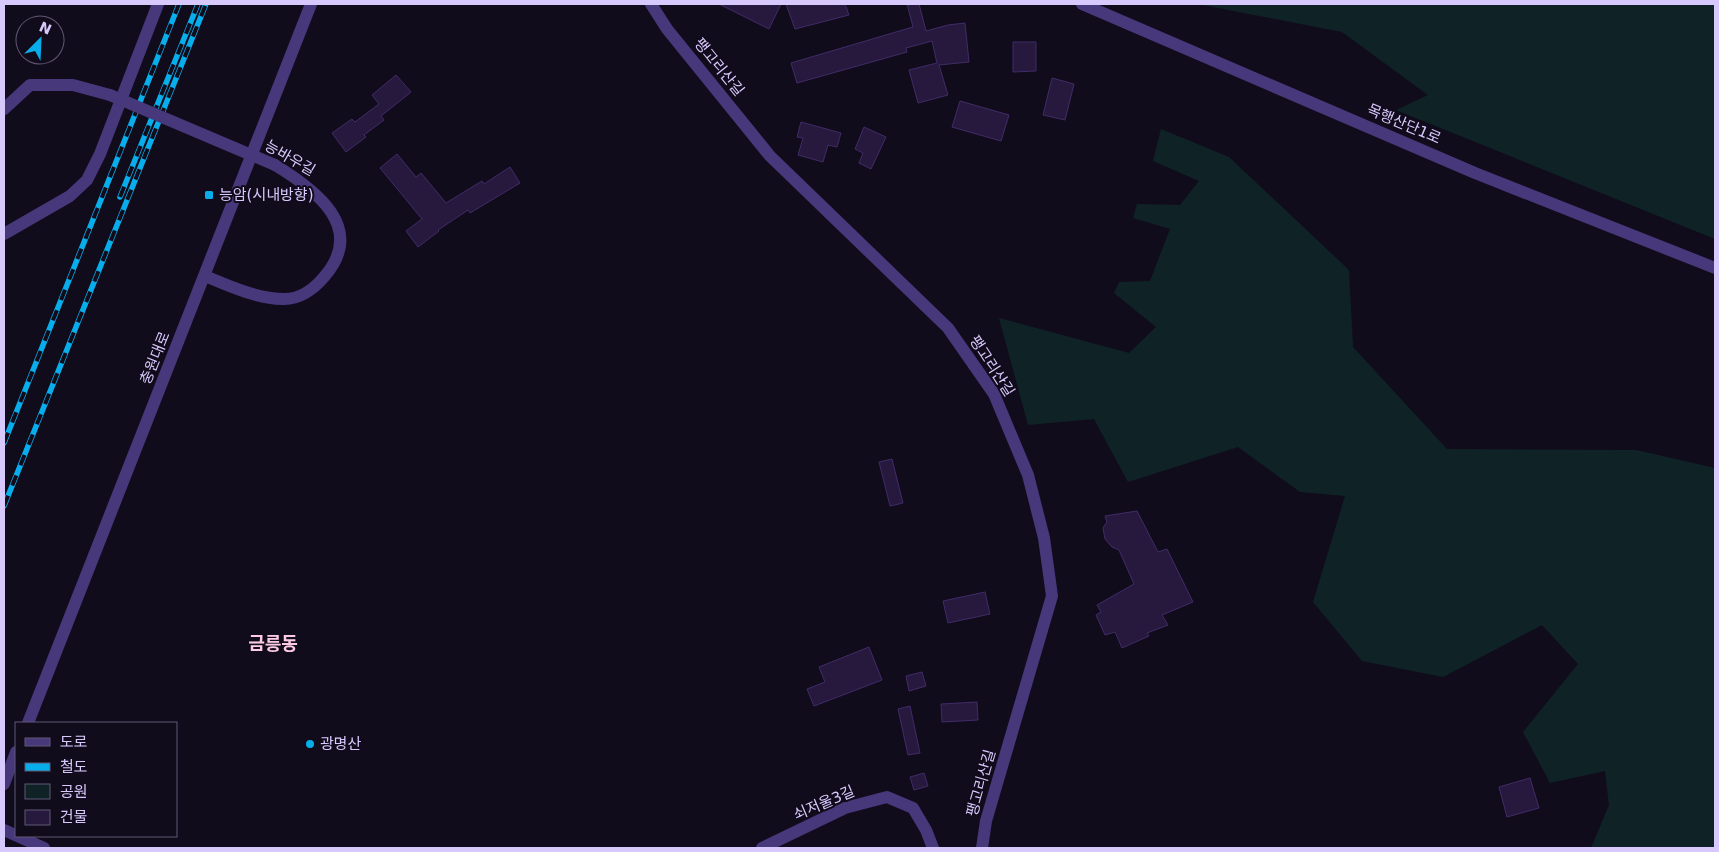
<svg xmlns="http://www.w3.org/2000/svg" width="1719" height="852" viewBox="0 0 1719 852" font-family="'DejaVu Sans','Noto Sans KR',sans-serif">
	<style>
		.green { fill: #0f2326 }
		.building { fill: #26193d; stroke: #412b68 }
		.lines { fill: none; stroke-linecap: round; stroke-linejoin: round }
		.minor { stroke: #46387a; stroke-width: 12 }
		.rail-casing { stroke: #08aeeb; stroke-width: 5.5 }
		.rail { stroke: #110c1c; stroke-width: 4; stroke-dasharray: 11; stroke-linecap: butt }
		.minor-bridge { stroke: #46387a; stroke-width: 12 }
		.poi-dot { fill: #08aeeb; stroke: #110c1c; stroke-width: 2 }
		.labels { text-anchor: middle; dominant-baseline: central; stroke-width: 4; stroke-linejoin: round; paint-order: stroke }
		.street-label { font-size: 15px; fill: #d8c9fd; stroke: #110c1c }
		.poi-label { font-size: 15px; fill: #d8c9fd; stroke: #110c1c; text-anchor: start }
		.quarter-label { font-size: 18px; font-weight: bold; fill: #fdcbe3; stroke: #110c1c }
	</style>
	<rect width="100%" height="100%" fill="#110c1c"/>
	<g class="green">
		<path d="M1198,4h517v235l-319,-129 32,-15 -86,-63z"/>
		<path d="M1161,129l68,28 120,113 4,77 94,102 189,1 79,18v380h-124l18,-43 -4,-34 -55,12 -27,-51 55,-68 -36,-39 -99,52 -81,-16 -49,-59 32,-106 -45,-4 -62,-45 -110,35 -34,-63 -66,6 -29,-107 130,35 27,-26 -42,-34 5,-11 31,-1 20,-52 -37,-11 4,-14 43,1 19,-24 -46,-20z"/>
	</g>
	<g class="building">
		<path d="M719,4h62l-12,25z"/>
		<path d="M786,4h59l4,11 -54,14z"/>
		<path d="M907,4h12l7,27 22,-6 17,-2 4,39 -30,3 9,30 -30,8 -9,-33 28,-7 -5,-22 -26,7 1,4 -110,31 -6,-20 122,-36z"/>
		<path d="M1013,42h23v29l-23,1z"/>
		<path d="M396,75l15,17 -30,24 3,4 -20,15 2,2 -20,15 -14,-19 20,-14 3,3 24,-18 -7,-9z"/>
		<path d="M1052,78l22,6 -9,36 -22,-5z"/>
		<path d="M960,101l49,14 -8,26 -49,-14z"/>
		<path d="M801,122l40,11 -4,14 -9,-2 -5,17 -25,-7 5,-17 -6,-1z"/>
		<path d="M864,127l22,10 -15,32 -12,-6 4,-10 -8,-4z"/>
		<path d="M397,154l19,23 5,-4 25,30 36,-22 2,3 26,-17 10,16 -50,30 -2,-3 -30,20 1,1 -21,16 -12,-16 16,-12 -42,-51z"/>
		<path d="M892,459l11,44 -13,3 -11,-44z"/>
		<path d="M1137,511l21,41 9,-3 26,53 -31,13 6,10 -21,8 2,3 -27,12 -7,-16 -10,3 -9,-20 5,-3 -4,-7 37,-21 -15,-34 -7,-3 -7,-8 -2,-11 4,-6 -2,-6z"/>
		<path d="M985,592l5,22 -42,9 -5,-22z"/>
		<path d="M869,647l13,33 -68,26 -7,-17 18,-7 -6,-15z"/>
		<path d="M922,672l4,14 -17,5 -3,-15z"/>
		<path d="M977,702l1,18 -36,2 -1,-18z"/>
		<path d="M910,706l10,47 -12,2 -10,-46z"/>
		<path d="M924,773l4,13 -14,4 -4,-13z"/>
		<path d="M1530,778l9,30 -32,9 -8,-30z"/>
	</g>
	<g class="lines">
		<g class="minor">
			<path d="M651,4l16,25 103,127 178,172 46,66 34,81 16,63 8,58 -66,225 -4,27"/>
			<path d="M1082,4l393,169 240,95"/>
			<path d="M4,109l26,-24h43l37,10"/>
			<path d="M4,234l66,-38 17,-16 13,-26 58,-150"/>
			<path d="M205,276c24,10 50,22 77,23 17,1 32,-10 42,-22 43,-49 -8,-87 -49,-112"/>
			<path d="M28,723l283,-719"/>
			<path d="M4,784l12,-32"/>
			<path d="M4,830l40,18"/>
			<path d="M762,848l83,-40 42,-11 26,11 13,22 7,18"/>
		</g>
		<defs>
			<g id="rail">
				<path d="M120,197l78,-193"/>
				<path d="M4,443l175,-439"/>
				<path d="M4,506l202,-502"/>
			</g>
		</defs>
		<use href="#rail" class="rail-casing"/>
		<use href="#rail" class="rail"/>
		<path class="minor-bridge" d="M110,95l165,70"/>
	</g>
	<g class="poi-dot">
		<rect x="204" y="190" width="10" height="10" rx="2.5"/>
		<circle cx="310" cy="744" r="5"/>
	</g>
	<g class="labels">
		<g class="street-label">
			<text transform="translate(719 67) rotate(51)">팽고리산길</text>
			<text transform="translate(1404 124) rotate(23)">목행산단1로</text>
			<text transform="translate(290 158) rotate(30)">능바우길</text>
			<text transform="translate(155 358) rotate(-68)">충원대로</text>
			<text transform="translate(992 366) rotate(57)">팽고리산길</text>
			<text transform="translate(981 783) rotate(-74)">팽고리산길</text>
			<text transform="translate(824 803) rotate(-23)">쇠저울3길</text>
		</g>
		<g class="poi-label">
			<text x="219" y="195">능암(시내방향)</text>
			<text x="320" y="744">광명산</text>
		</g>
		<g class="quarter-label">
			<text x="273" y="643">금릉동</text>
		</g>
	</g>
	<rect width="1719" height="852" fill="none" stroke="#d8c9fd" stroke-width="10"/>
	<rect x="15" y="722" width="162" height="115" fill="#110c1c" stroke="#615876"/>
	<rect x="25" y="738" width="25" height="8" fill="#46387a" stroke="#615876"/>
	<text x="60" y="747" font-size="15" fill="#d8c9fd">도로</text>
	<rect x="25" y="763" width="25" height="8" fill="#08aeeb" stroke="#615876"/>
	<text x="60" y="772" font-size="15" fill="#d8c9fd">철도</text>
	<rect x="25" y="784" width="25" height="15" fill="#0f2326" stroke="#615876"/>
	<text x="60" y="797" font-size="15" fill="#d8c9fd">공원</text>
	<rect x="25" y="810" width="25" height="15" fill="#26193d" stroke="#615876"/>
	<text x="60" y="822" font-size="15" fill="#d8c9fd">건물</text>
	<g transform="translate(40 40) rotate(24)"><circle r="24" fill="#110c1c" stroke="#615876"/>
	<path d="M0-4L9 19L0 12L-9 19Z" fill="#08aeeb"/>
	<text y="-8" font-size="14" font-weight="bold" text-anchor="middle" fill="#d8c9fd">N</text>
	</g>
</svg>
